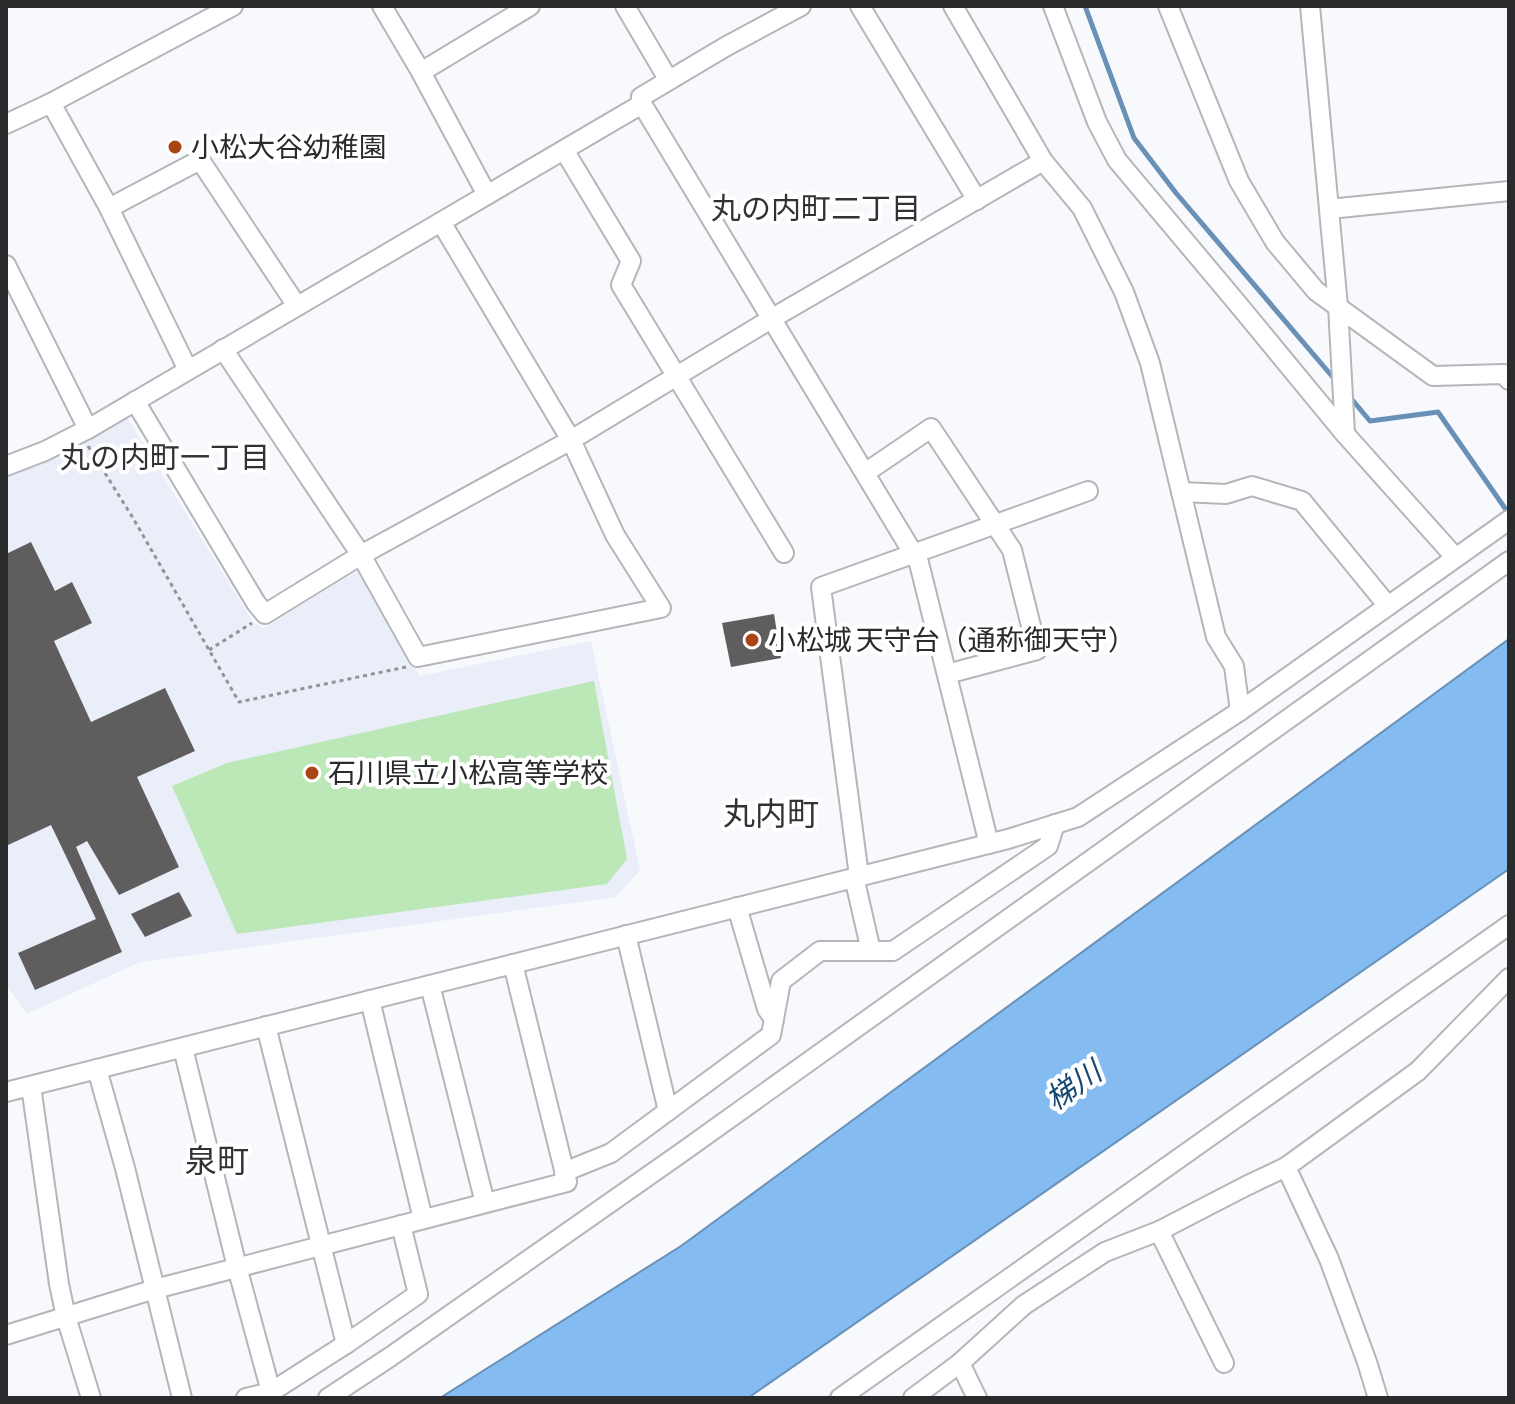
<svg xmlns="http://www.w3.org/2000/svg" width="1515" height="1404" viewBox="0 0 1515 1404" font-family="'Asap Condensed','Noto Sans JP',sans-serif">
	<style>
		.built { fill: #e9eef9 }
		.green { fill: #bce7b7 }
		.water { fill: #84bcf2; stroke: #6990b7; stroke-width: 2 }
		.lines { fill: none; stroke-linecap: round; stroke-linejoin: round }
		.stream { stroke: #6990b7; stroke-width: 5 }
		.building { fill: #605d5f }
		.minor-casing { stroke: #b4b6b9; stroke-width: 22 }
		.path { stroke: #919395; stroke-width: 3; stroke-dasharray: 4 4; stroke-linecap: butt }
		.minor { stroke: #fff; stroke-width: 18 }
		.poi-dot { fill: #a94514; stroke: #fff; stroke-width: 3 }
		.labels { text-anchor: middle; dominant-baseline: central; stroke-width: 8; stroke-linejoin: round; paint-order: stroke }
		.poi-label { font-size: 28px; fill: #2a2b2c; stroke: #fff; text-anchor: start }
		.neighbourhood-label { font-size: 30px; fill: #303235; stroke: #fff }
		.water-label { font-size: 30px; font-style: italic; fill: #164874; stroke: #fff }
		.quarter-label { font-size: 32px; fill: #303235; stroke: #fff }
	</style>
	<rect width="100%" height="100%" fill="#f7f9fd"/>
	<path class="built" d="M120,406l133,216 10,6 96,-58 61,106 171,-35 49,229 -24,27 -476,65 -113,52 -21,-29v-511z"/>
	<path class="green" d="M594,681l33,178 -20,25 -370,50 -65,-148 55,-23z"/>
	<path class="water" d="M1509,639v230l-761,529h-308l241,-152z"/>
	<g class="lines">
		<g class="stream">
			<path d="M1085,6l49,132 42,55 161,189"/>
			<path d="M1349,396l21,25 68,-9 71,102"/>
		</g>
	</g>
	<g class="building">
		<path d="M31,542l24,49 17,-9 20,41 -38,18 37,81 74,-34 30,63 -58,26 42,90 -60,28 -32,-54 -11,6 46,105 -87,38 -17,-37 78,-34 -45,-94 -45,21v-292z"/>
		<path d="M774,614l7,44 -50,9 -9,-44z"/>
		<path d="M179,892l13,24 -47,21 -14,-23z"/>
	</g>
	<g class="lines">
		<defs>
			<g id="minor">
				<path d="M382,6l39,66 66,123"/>
				<path d="M625,6l43,73"/>
				<path d="M860,6l117,194"/>
				<path d="M953,6l90,155 39,47 42,84 26,71 66,274 18,29 6,45"/>
				<path d="M1053,6l44,116 20,38 120,143 108,131 110,123"/>
				<path d="M1168,6l71,175 36,61 41,49 117,85 71,-2 5,6"/>
				<path d="M1310,6l28,300 7,128"/>
				<path d="M421,72l109,-66"/>
				<path d="M51,103l58,105 79,162"/>
				<path d="M642,104l277,459 70,281"/>
				<path d="M6,124l45,-21 182,-97"/>
				<path d="M564,150l67,111 -10,24 163,268"/>
				<path d="M109,208l91,-48 97,146"/>
				<path d="M1329,209l180,-18"/>
				<path d="M6,265l82,164"/>
				<path d="M223,349l138,206 57,102 243,-49 -46,-73 -44,-95 -130,-218"/>
				<path d="M135,401l121,202 9,11 96,-59 210,-115 200,-121 272,-158"/>
				<path d="M6,466l39,-15 43,-22 554,-325 -1,-7 84,-50 76,-41"/>
				<path d="M865,473l66,-45 81,122 25,100 -90,24"/>
				<path d="M1181,492l45,2 26,-8 50,15 86,105"/>
				<path d="M859,876l-38,-289 267,-96"/>
				<path d="M854,877l17,74"/>
				<path d="M737,907l30,102 7,10"/>
				<path d="M626,935l42,176"/>
				<path d="M430,985l55,218"/>
				<path d="M370,1000l53,219"/>
				<path d="M266,1026l80,318"/>
				<path d="M183,1048l54,219 34,125"/>
				<path d="M97,1069l28,99 57,230"/>
				<path d="M31,1086l28,198 7,33 25,81"/>
				<path d="M6,1092l1002,-253 70,-22 162,-106 269,-191"/>
				<path d="M1286,1167l43,92 38,103 11,36"/>
				<path d="M564,1172l47,-19 160,-118 10,-54 39,-30h73l155,-105 7,-22"/>
				<path d="M1159,1231l65,132"/>
				<path d="M6,1335l149,-46 412,-107 -54,-218"/>
				<path d="M960,1363l17,35"/>
				<path d="M246,1398l25,-6 75,-48 72,-50 -17,-69"/>
				<path d="M328,1398l62,-41 291,-204 828,-592"/>
				<path d="M840,1398l669,-473"/>
				<path d="M913,1398l47,-35 64,-58 81,-53 54,-21 87,-45 40,-19 132,-96 91,-93"/>
			</g>
		</defs>
		<use href="#minor" class="minor-casing"/>
		<g class="path">
			<path d="M88,446l45,72 106,184 167,-35"/>
			<path d="M209,650l43,-27"/>
		</g>
		<use href="#minor" class="minor"/>
	</g>
	<g class="poi-dot">
		<circle cx="175" cy="147" r="8"/>
		<circle cx="752" cy="640" r="8"/>
		<circle cx="312" cy="773" r="8"/>
	</g>
	<g class="labels">
		<g class="poi-label">
			<text x="191" y="147">小松大谷幼稚園</text>
			<text x="768" y="640">小松城 天守台（通称御天守）</text>
			<text x="328" y="773">石川県立小松高等学校</text>
		</g>
		<g class="neighbourhood-label">
			<text x="816" y="208">丸の内町二丁目</text>
			<text x="165" y="457">丸の内町一丁目</text>
		</g>
		<g class="water-label">
			<text transform="translate(1073 1085) rotate(-35)">梯川</text>
		</g>
		<g class="quarter-label">
			<text x="771" y="813">丸内町</text>
			<text x="217" y="1160">泉町</text>
		</g>
	</g>
	<rect width="1515" height="1404" fill="none" stroke="#2a2b2c" stroke-width="16"/>
</svg>
